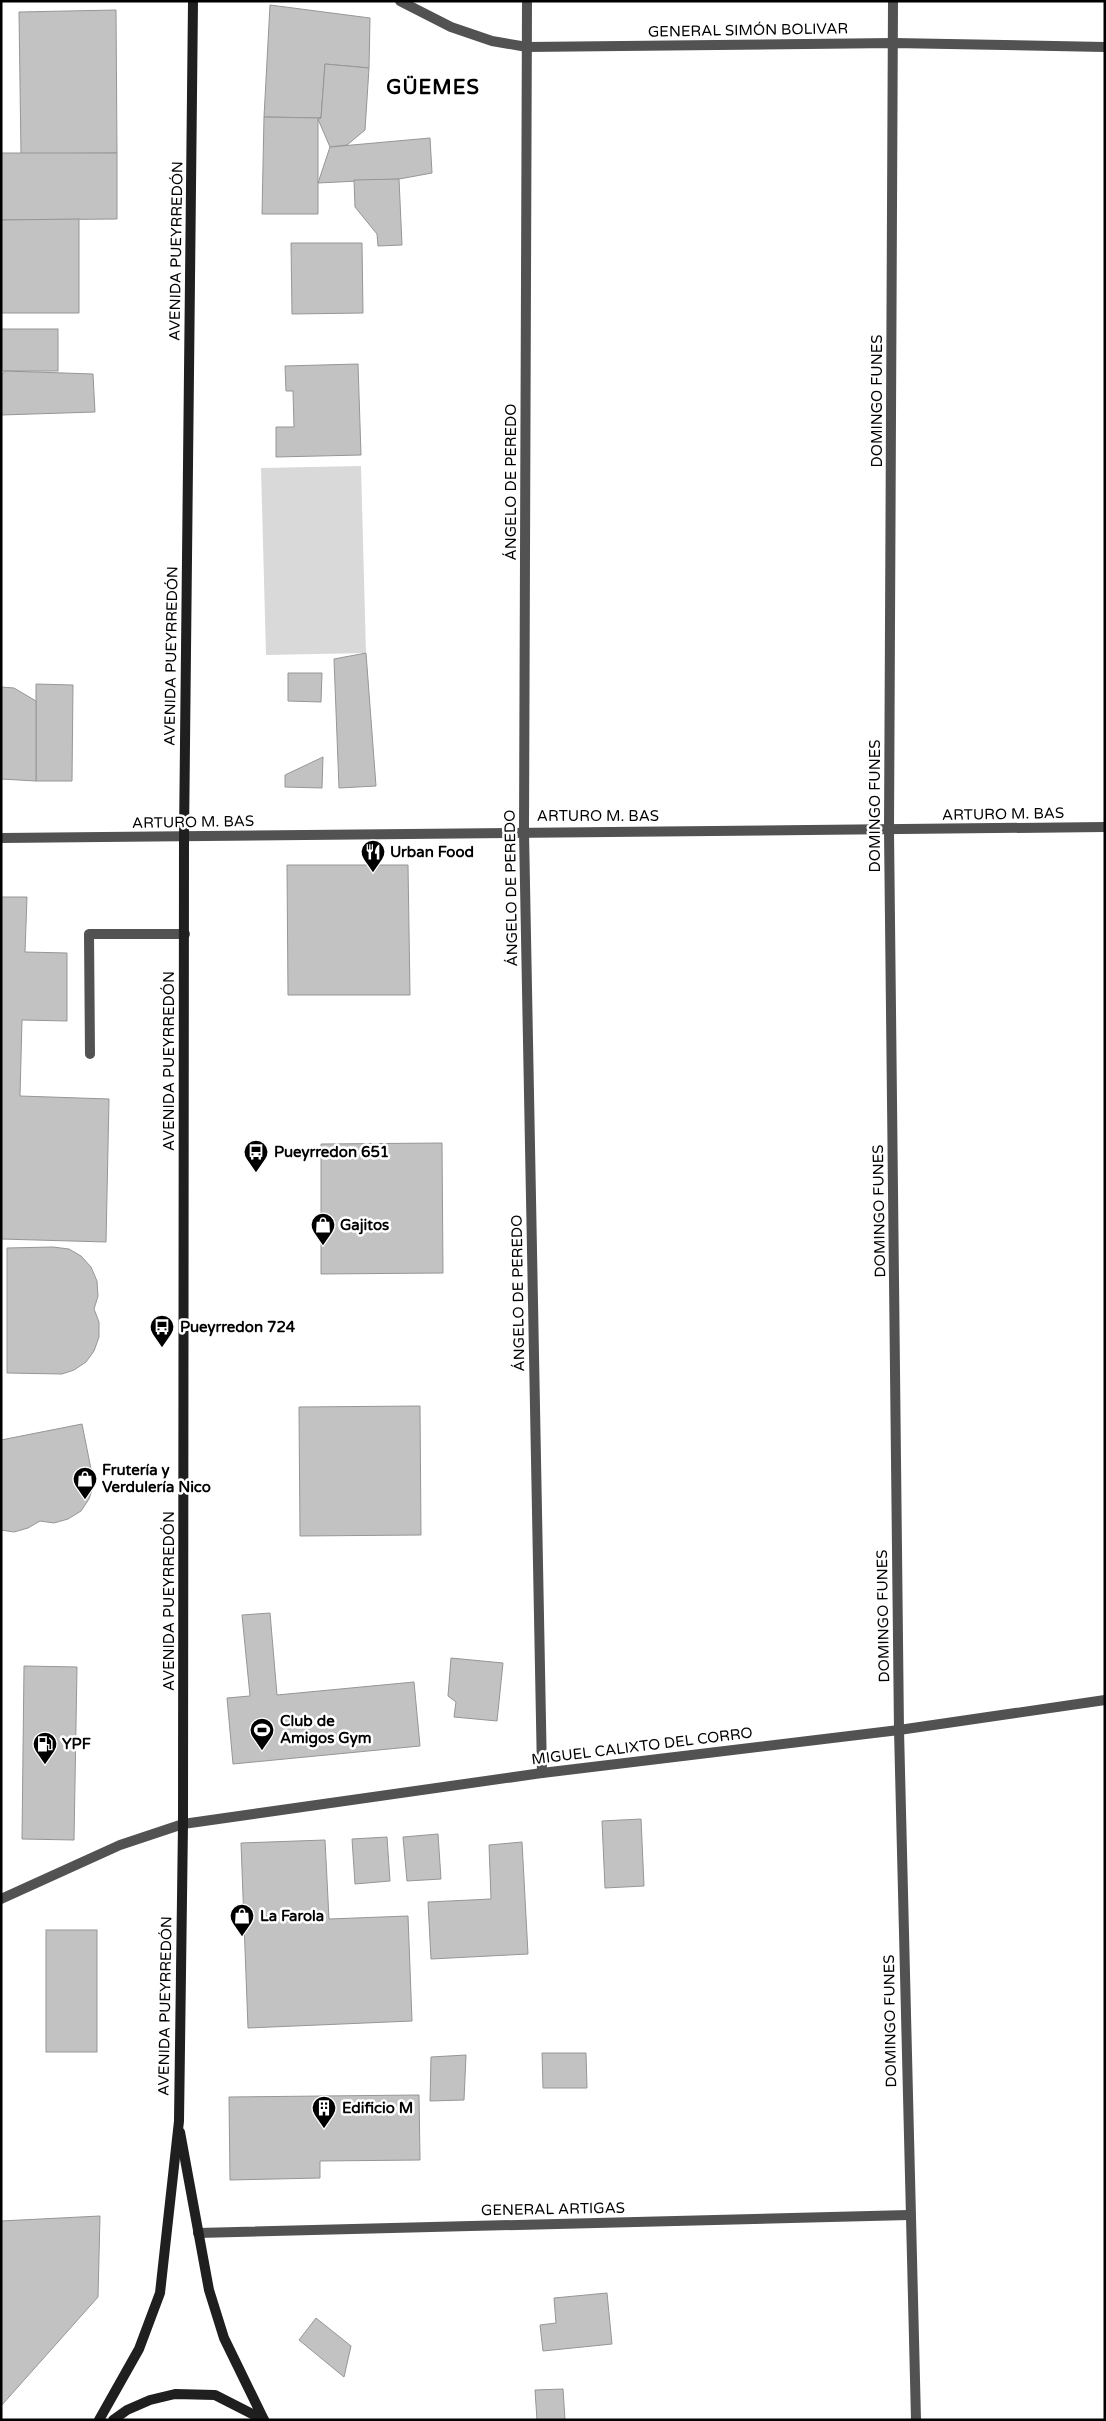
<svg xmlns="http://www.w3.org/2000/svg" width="1106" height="2421" viewBox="0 0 1106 2421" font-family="'Varela Round',sans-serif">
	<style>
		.green { fill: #d9d9d9 }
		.building { fill: #c2c2c2; stroke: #969696 }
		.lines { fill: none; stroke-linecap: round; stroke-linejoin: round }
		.lane { stroke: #525252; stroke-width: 10 }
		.street { stroke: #525252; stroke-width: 10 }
		.secondary { stroke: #1f1f1f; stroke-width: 10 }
		.labels { text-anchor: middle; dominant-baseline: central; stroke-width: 5; stroke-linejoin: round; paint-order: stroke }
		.street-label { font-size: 15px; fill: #000; stroke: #fff }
		.poi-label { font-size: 15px; font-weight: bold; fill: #000; stroke: #fff; text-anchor: start }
		.district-label { font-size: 20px; font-weight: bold; letter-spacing: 1px; fill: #000; stroke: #fff }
	</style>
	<rect width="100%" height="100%" fill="#fff"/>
	<path class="green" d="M361,466l5,187 -100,2 -5,-187z"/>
	<g class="building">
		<path d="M270,5l100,13 -1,50 -44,-4 -4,54 -57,-1z"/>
		<path d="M116,10l1,143 -96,1 -2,-142z"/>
		<path d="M325,64l44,4 -4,62 -18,15 -17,2 -12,-28 3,-1z"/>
		<path d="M264,117l57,1 -3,1v95h-56z"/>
		<path d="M430,138l2,35 -33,6 -81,4 12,-36z"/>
		<path d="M1,153h116v66l-116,1z"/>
		<path d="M399,179l3,66 -24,1 -1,-12 -22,-27 -1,-27z"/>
		<path d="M79,219v94h-78v-93z"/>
		<path d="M291,243h71l1,70 -71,1z"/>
		<rect x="1" y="329" width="57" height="42"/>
		<path d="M358,364l3,91 -85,2v-30h18l-1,-36h-7l-1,-25z"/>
		<path d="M5,371l88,3 2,38 -94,3v-39z"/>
		<path d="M366,653l10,133 -37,2 -5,-129z"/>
		<path d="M288,673h34l-1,29 -33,-1z"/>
		<path d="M36,684l37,1 -1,96h-36z"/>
		<path d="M1,687l13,1 22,13v80l-35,-2z"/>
		<path d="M323,757l-1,31 -37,-1v-12z"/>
		<path d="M287,865h121l2,130h-122z"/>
		<path d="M1,897h26l-2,55 42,1v68l-45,-1 -2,76 89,3 -3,143 -105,-3z"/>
		<path d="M442,1143l1,130 -122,1v-130z"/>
		<path d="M53,1247l16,2 12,7 10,11 6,14 1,15 -4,13 5,13v15l-5,14 -8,11 -12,8 -12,4 -55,-1v-125z"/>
		<path d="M420,1406l1,129 -121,1 -1,-129z"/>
		<path d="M82,1424l12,60 -5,15 -8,12 -13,8 -14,4 -14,-2 -12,7 -14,4 -13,-2v-90z"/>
		<path d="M270,1613l7,82 137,-13 6,64 -187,18 -6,-66 23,-2 -8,-81z"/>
		<path d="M451,1658l52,5 -6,58 -43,-4 2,-15 -8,-6z"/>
		<path d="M24,1666l53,1 -3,173 -52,-1z"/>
		<path d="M641,1819l3,67 -39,2 -3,-67z"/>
		<path d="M438,1834l3,45 -34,2 -4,-44z"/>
		<path d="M387,1837l3,44 -35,3 -3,-45z"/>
		<path d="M325,1840l4,79 79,-3 4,105 -164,7 -7,-185z"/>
		<path d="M522,1842l6,112 -97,5 -3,-57 63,-3 -2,-54z"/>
		<rect x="46" y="1930" width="51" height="122"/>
		<path d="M542,2053h44l1,35h-44z"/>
		<path d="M466,2055l-2,45 -34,1 1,-44z"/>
		<path d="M419,2095l1,65 -100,1v17l-90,2 -1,-83z"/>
		<path d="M100,2216l-2,81 -97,109v-185z"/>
		<path d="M607,2293l5,51 -69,7 -3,-26 16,-2 -2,-25z"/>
		<path d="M316,2318l35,28 -7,31 -45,-37z"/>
		<path d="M563,2389l2,31h-28l-2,-30z"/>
	</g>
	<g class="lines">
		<path class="lane" d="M90,1054l-1,-120h96"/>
		<g class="street">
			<path d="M400,1l51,26 41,14 35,6 367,-4 211,4"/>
			<path d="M527,1l-3,831 18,941"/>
			<path d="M893,1l-4,830 10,899 17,690"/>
			<path d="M1,838l1104,-11"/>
			<path d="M1,1899l119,-54 63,-21 359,-51 357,-43 206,-30"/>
			<path d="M198,2233l711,-18"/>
		</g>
		<g class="secondary">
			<path d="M180,2132l29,158 15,48 40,82"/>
			<path d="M99,2420l40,-71 21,-56 19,-172 4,-297 1,-987 9,-836"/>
			<path d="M113,2420l14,-10 23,-10 25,-6 40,1 49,25"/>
		</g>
	</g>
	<defs>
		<symbol id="restaurant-pin" viewBox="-11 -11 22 30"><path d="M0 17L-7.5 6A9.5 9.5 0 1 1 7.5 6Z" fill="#000" stroke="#fff"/><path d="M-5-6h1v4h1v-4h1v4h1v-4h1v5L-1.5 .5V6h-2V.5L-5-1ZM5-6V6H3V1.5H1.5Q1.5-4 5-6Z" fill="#fff"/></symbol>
		<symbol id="bus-pin" viewBox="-11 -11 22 30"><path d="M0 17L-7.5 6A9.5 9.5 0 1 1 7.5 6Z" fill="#000" stroke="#fff"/><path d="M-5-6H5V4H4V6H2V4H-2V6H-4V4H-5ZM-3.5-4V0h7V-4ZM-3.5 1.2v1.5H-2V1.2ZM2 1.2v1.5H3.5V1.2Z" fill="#fff"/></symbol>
		<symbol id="shop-pin" viewBox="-11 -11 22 30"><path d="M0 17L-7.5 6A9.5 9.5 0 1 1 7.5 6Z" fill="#000" stroke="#fff"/><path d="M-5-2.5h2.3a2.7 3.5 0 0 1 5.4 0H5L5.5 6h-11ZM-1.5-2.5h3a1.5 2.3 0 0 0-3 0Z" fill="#fff"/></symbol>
		<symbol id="stadium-pin" viewBox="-11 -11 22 30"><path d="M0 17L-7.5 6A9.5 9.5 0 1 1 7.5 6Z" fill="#000" stroke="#fff"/><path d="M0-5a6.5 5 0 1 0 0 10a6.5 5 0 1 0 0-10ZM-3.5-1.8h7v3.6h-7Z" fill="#fff"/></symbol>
		<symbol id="fuel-pin" viewBox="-11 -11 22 30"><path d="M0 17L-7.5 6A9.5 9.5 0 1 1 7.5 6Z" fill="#000" stroke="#fff"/><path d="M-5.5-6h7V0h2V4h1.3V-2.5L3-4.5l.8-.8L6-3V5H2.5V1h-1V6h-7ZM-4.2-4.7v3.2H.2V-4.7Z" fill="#fff"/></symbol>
		<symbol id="building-pin" viewBox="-11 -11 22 30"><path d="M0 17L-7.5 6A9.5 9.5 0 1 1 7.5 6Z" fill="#000" stroke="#fff"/><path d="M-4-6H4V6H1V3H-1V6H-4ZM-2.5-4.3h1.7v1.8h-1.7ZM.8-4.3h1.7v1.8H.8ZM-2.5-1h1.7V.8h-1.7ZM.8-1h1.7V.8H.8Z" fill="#fff"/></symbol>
	</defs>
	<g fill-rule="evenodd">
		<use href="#restaurant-pin" x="359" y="838" width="28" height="38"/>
		<use href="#bus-pin" x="242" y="1138" width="28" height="38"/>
		<use href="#shop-pin" x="309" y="1211" width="28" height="38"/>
		<use href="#bus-pin" x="148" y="1313" width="28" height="38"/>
		<use href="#shop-pin" x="71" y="1465" width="28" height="38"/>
		<use href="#stadium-pin" x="248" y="1716" width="28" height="38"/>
		<use href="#fuel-pin" x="31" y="1730" width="28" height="38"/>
		<use href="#shop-pin" x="228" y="1902" width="28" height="38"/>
		<use href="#building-pin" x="310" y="2094" width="28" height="38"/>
	</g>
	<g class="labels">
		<g class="street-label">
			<text transform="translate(748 30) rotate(-1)">GENERAL SIMÓN BOLIVAR</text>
			<text transform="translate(176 251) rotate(-89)">AVENIDA PUEYRREDÓN</text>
			<text transform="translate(877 401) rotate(-90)">DOMINGO FUNES</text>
			<text transform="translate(511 482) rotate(-90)">ÁNGELO DE PEREDO</text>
			<text transform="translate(171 656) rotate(-89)">AVENIDA PUEYRREDÓN</text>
			<text transform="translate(875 806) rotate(-90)">DOMINGO FUNES</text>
			<text transform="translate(1003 814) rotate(-1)">ARTURO M. BAS</text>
			<text x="598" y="816">ARTURO M. BAS</text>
			<text transform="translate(193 822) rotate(-1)">ARTURO M. BAS</text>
			<text transform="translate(511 888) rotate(-91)">ÁNGELO DE PEREDO</text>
			<text transform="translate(169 1061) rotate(-90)">AVENIDA PUEYRREDÓN</text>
			<text transform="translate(879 1211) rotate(-91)">DOMINGO FUNES</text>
			<text transform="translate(518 1293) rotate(-91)">ÁNGELO DE PEREDO</text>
			<text transform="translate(169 1601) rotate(-90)">AVENIDA PUEYRREDÓN</text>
			<text transform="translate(883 1616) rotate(-91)">DOMINGO FUNES</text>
			<text transform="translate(642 1746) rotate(-7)">MIGUEL CALIXTO DEL CORRO</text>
			<text transform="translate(165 2006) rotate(-89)">AVENIDA PUEYRREDÓN</text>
			<text transform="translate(890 2021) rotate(-91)">DOMINGO FUNES</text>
			<text transform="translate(553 2209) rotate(-1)">GENERAL ARTIGAS</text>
		</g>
		<g class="poi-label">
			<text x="390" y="852">Urban Food</text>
			<text x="274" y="1152">Pueyrredon 651</text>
			<text x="340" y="1225">Gajitos</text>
			<text x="180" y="1327">Pueyrredon 724</text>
			<text x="102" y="1470">Frutería y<tspan x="102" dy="17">Verdulería Nico</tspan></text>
			<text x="280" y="1721">Club de<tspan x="280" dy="17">Amigos Gym</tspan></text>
			<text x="62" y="1744">YPF</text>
			<text x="260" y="1916">La Farola</text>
			<text x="342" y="2108">Edificio M</text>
		</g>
		<g class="district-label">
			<text x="433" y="88">GÜEMES</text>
		</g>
	</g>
	<rect width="1106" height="2421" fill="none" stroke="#000000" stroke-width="5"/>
</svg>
